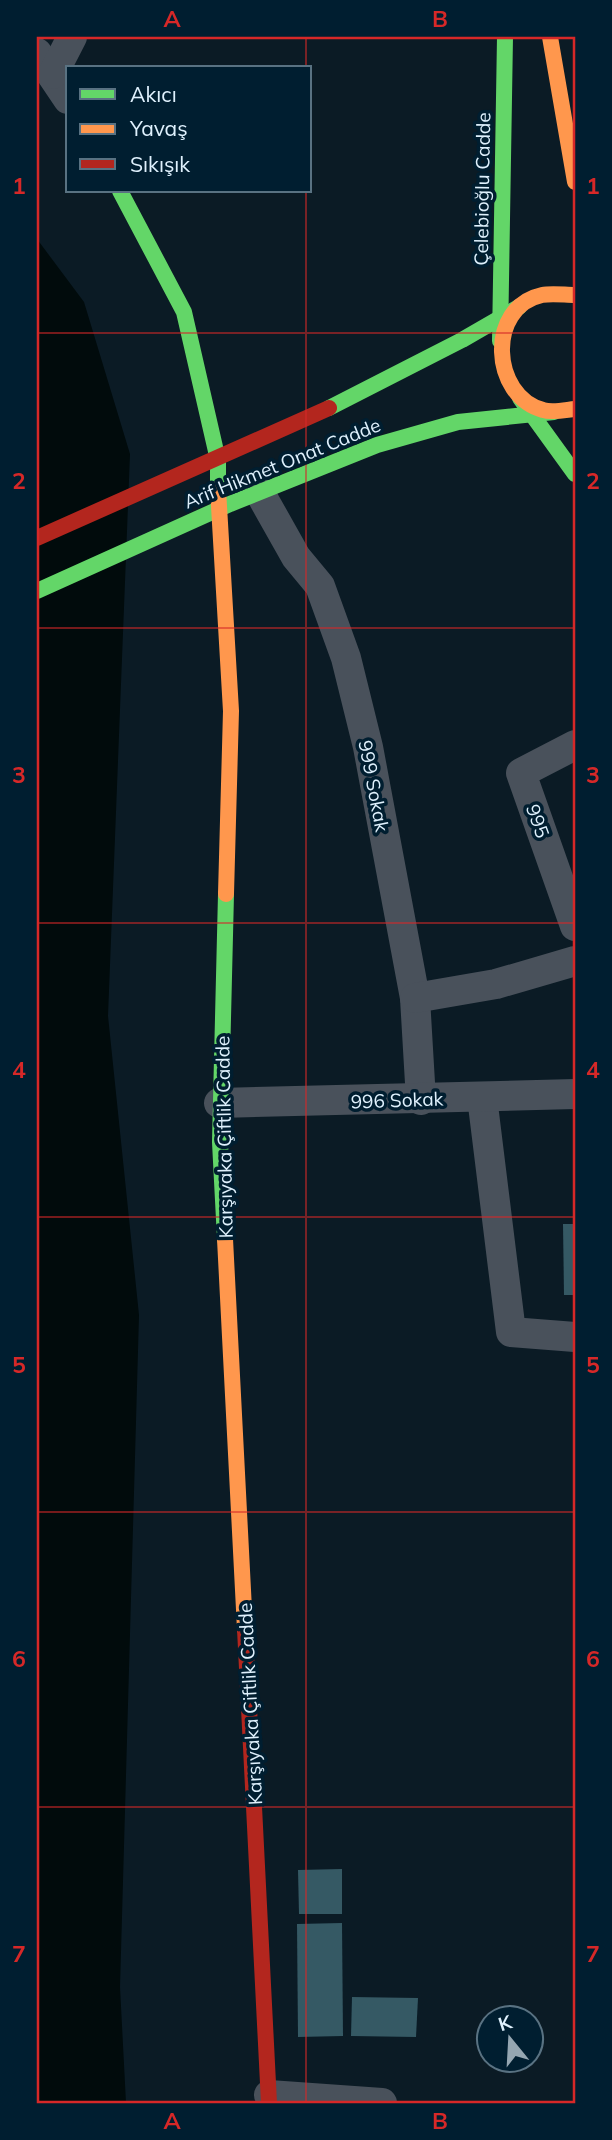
<svg xmlns="http://www.w3.org/2000/svg" width="612" height="2140" viewBox="0 0 612 2140" font-family="Mulish,sans-serif">
	<style>
		.water { fill: #010b0c }
		.building { fill: #355964 }
		.lines { fill: none; stroke-linecap: round; stroke-linejoin: round }
		.street { stroke: #49515b; stroke-width: 30 }
		.fast { stroke: #63d668; stroke-width: 16 }
		.slow { stroke: #ff974d; stroke-width: 16 }
		.jam { stroke: #b3261e; stroke-width: 16 }
		.grid { fill: none; stroke: #d62828; stroke-width: 2; stroke-opacity: 0.55 }
		.labels { text-anchor: middle; dominant-baseline: central; stroke-width: 7; stroke-linejoin: round; paint-order: stroke }
		.street-label { font-size: 19px; fill: #dff1fd; stroke: #001e30 }
		.neatline { fill: none; stroke: #d62828; stroke-width: 2.5 }
		.grid-label { font-size: 23px; text-anchor: middle; font-weight: bold; fill: #d62828 }
	</style>
	<rect width="100%" height="100%" fill="#0b1b25"/>
	<path class="water" d="M37,239l47,63 46,152 -22,562 31,299 -19,672 6,116h-89z"/>
	<g class="building">
		<path d="M563,1224h12v71h-11z"/>
		<path d="M342,1869v45h-43l-1,-44z"/>
		<path d="M342,1923l1,113 -45,1 -1,-113z"/>
		<path d="M352,1997l66,1 -2,39 -65,-1z"/>
	</g>
	<g class="lines">
		<g class="street">
			<path d="M37,53l31,46"/>
			<path d="M53,74l19,-37"/>
			<path d="M260,493l36,64 24,29 26,72 22,89 47,251 6,102"/>
			<path d="M575,745l-54,28 54,153"/>
			<path d="M415,998l81,-14 79,-23"/>
			<path d="M482,1097l29,235 64,5"/>
			<path d="M219,1103l356,-9"/>
			<path d="M269,2095l113,8"/>
		</g>
		<g class="fast">
			<path d="M120,191l64,121 34,148v29"/>
			<path d="M500,341l5,-304"/>
			<path d="M520,398l55,76"/>
			<path d="M329,408l133,-68 57,-33"/>
			<path d="M37,591l193,-87 147,-59 81,-23 96,-10"/>
			<path d="M225,1239l-5,-97 6,-248"/>
		</g>
		<g class="slow">
			<path d="M550,37l25,145"/>
			<path d="M575,295c-10,0 -23,-2 -33,0 -56,12 -51,101 1,115 9,3 22,0 32,-1"/>
			<path d="M218,489l13,222 -5,183"/>
			<path d="M225,1239l20,390"/>
		</g>
		<g class="jam">
			<path d="M37,538l292,-130"/>
			<path d="M245,1629l24,474"/>
		</g>
	</g>
	<path class="grid" d="M306,37v31M306,191v1912M37,333h538M37,628h538M37,923h538M37,1217h538M37,1512h538M37,1807h538"/>
	<g class="labels">
		<g class="street-label">
			<text transform="translate(482 189) rotate(-89)">Çelebioğlu Cadde</text>
			<text transform="translate(282 463) rotate(-22)">Arif Hikmet Onat Cadde</text>
			<text transform="translate(374 786) rotate(79)">999 Sokak</text>
			<text transform="translate(538 821) rotate(70)">995</text>
			<text transform="translate(397 1100) rotate(-2)">996 Sokak</text>
			<text transform="translate(224 1137) rotate(-91)">Karşıyaka Çiftlik Cadde</text>
			<text transform="translate(250 1704) rotate(-93)">Karşıyaka Çiftlik Cadde</text>
		</g>
	</g>
	<rect width="612" height="2140" fill="none" stroke="#001e30" stroke-width="77"/>
	<rect x="66" y="66" width="245" height="126" fill="#001e30" stroke="#597282" stroke-width="2"/>
	<rect x="80" y="89" width="35" height="10" fill="#63d668" stroke="#597282" stroke-width="2"/>
	<text x="130" y="102" font-size="21" fill="#dff1fd">Akıcı</text>
	<rect x="80" y="124" width="35" height="10" fill="#ff974d" stroke="#597282" stroke-width="2"/>
	<text x="130" y="136" font-size="21" fill="#dff1fd">Yavaş</text>
	<rect x="80" y="159" width="35" height="10" fill="#b3261e" stroke="#597282" stroke-width="2"/>
	<text x="130" y="172" font-size="21" fill="#dff1fd">Sıkışık</text>
	<g transform="translate(510 2039) rotate(342)"><circle r="33" fill="#001e30" stroke="#597282" stroke-width="2"/>
	<path d="M0-5L12 26L0 18L-12 26Z" fill="#95a6b1"/>
	<text y="-10" font-size="19" font-weight="bold" text-anchor="middle" fill="#dff1fd">K</text>
	</g>
	<rect x="38" y="38" width="536" height="2064" class="neatline"/>
	<g class="grid-label">
		<text x="172" y="27">A</text>
		<text x="440" y="27">B</text>
		<text x="19" y="194">1</text>
		<text x="593" y="194">1</text>
		<text x="19" y="489">2</text>
		<text x="593" y="489">2</text>
		<text x="19" y="783">3</text>
		<text x="593" y="783">3</text>
		<text x="19" y="1078">4</text>
		<text x="593" y="1078">4</text>
		<text x="19" y="1373">5</text>
		<text x="593" y="1373">5</text>
		<text x="19" y="1667">6</text>
		<text x="593" y="1667">6</text>
		<text x="19" y="1962">7</text>
		<text x="593" y="1962">7</text>
		<text x="172" y="2129">A</text>
		<text x="440" y="2129">B</text>
	</g>
</svg>
